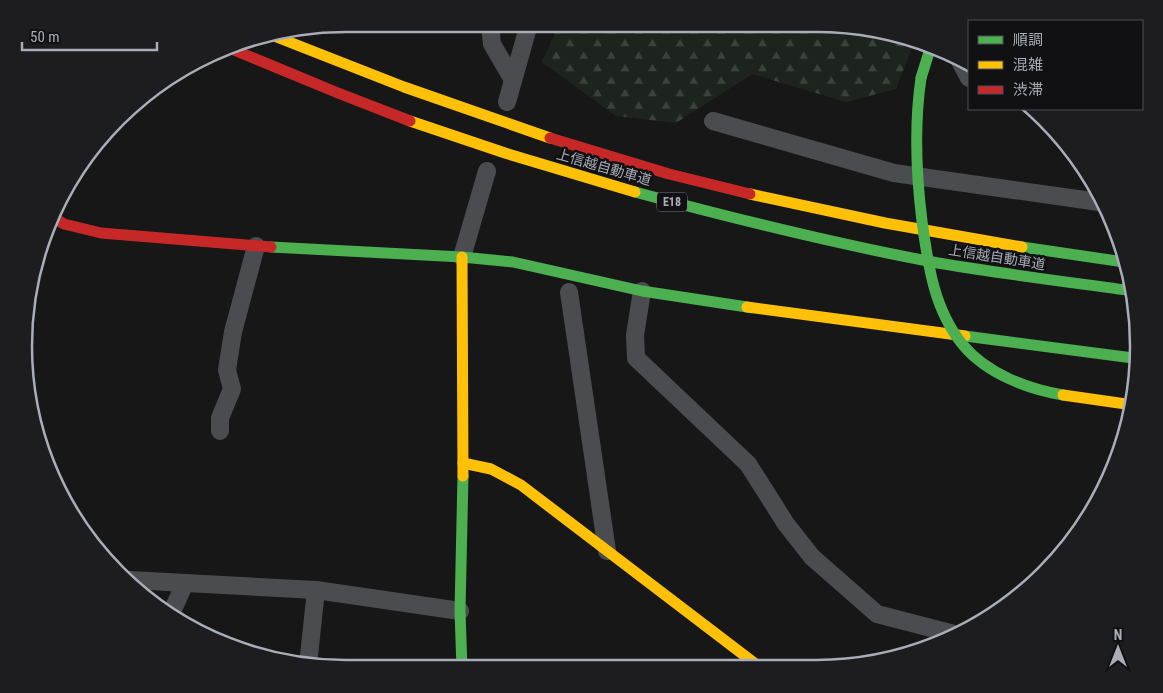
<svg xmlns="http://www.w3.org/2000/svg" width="1163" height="693" viewBox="0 0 1163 693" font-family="'Roboto Condensed','Noto Sans JP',sans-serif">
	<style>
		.forest { fill: url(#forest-firs) }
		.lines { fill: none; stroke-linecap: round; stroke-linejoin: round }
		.street { stroke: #4b4c50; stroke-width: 18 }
		.fast { stroke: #4caf50; stroke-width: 11 }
		.slow { stroke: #ffc107; stroke-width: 11 }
		.jam { stroke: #c62828; stroke-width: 11 }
		.fast-bridge { stroke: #4caf50; stroke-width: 11 }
		.slow-bridge { stroke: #ffc107; stroke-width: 11 }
		.labels { text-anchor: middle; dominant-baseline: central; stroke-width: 5; stroke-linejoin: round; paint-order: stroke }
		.shield { fill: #111113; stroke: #7b7e86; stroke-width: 1 }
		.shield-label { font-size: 12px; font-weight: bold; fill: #a8adb8 }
		.street-label { font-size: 14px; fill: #a8adb8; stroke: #111113 }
		.rim { fill: none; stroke: #a8adb8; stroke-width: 2.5 }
	</style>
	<defs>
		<pattern id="forest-firs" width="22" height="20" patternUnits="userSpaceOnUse" patternTransform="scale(1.25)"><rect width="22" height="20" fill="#1d241e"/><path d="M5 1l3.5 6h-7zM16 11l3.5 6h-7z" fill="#3b413d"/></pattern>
	</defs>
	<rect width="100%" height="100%" fill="#171717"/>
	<path class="forest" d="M559,24h279l77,16 -19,49 -50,13 -94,-28 -76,49 -60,-7 -74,-54z"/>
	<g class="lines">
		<g class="street">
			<path d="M490,24l2,20 21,36"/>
			<path d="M960,61l9,17"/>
			<path d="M507,102l22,-78"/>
			<path d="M713,121l181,52 205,29"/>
			<path d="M462,257l25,-86"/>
			<path d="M642,291l-7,44 1,23 112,106 38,60 26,33 65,57 81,21"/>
			<path d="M569,292l38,259"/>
			<path d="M220,431v-13l12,-29 -5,-19 6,-38 23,-86"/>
			<path d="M130,580l186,10 144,21"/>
			<path d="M170,616l15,-33"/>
			<path d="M308,665l8,-75"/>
		</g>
		<g class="fast">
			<path d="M921,78l10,-32"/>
			<path d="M635,192c100,27 201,52 303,71 65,11 130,19 195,28"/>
			<path d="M271,247l191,10 51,5 129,29 105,16"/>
			<path d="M1022,247l102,15"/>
			<path d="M965,336l168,22"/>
			<path d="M462,669l-2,-58 3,-135"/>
		</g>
		<g class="slow">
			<path d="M274,36l130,51 146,51"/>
			<path d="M410,121l95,32 130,39"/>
			<path d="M750,194l135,29 137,24"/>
			<path d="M462,257l1,219"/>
			<path d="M747,307l218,29"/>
			<path d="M463,463l28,6 30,16 241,184"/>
		</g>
		<g class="jam">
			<path d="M229,48l109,45 72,28"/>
			<path d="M550,138l119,36 81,20"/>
			<path d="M54,218l10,6 37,9 170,14"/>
		</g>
		<path class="fast-bridge" d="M921,78c-7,48 -5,95 1,143 6,44 12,89 41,124 24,29 65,44 100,50"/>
		<path class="slow-bridge" d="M1063,395l70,10"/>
	</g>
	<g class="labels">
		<rect class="shield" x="657" y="192.5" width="30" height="19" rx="4"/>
		<g class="shield-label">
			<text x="672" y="202">E18</text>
		</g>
		<g class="street-label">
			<text transform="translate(604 167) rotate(16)">上信越自動車道</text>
			<text transform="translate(997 257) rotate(9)">上信越自動車道</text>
		</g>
	</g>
	<path d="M0 0H1163V693H0ZM346 32H816A314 314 0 0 1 1130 346V346A314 314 0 0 1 816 660H346A314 314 0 0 1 32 346V346A314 314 0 0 1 346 32Z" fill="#1d1d20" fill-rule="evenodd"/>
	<path class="rim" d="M346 32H816A314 314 0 0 1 1130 346V346A314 314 0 0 1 816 660H346A314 314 0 0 1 32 346V346A314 314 0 0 1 346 32Z"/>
	<rect x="968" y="20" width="175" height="90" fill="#111113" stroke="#4d4f55"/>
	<rect x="978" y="36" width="25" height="8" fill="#4caf50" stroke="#4d4f55"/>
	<text x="1013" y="45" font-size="15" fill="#a8adb8">順調</text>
	<rect x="978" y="61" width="25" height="8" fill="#ffc107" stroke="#4d4f55"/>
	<text x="1013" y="70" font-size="15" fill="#a8adb8">混雑</text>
	<rect x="978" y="86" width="25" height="8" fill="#c62828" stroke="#4d4f55"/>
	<text x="1013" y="95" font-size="15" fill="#a8adb8">渋滞</text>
	<g transform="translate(1118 648)" stroke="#111113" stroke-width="4" paint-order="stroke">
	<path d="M0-4L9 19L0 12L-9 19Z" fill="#a8adb8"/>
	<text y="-8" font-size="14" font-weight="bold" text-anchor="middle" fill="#a8adb8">N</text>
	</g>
	<path d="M22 42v8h135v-8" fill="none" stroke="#a8adb8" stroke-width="2.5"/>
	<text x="30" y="42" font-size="15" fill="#a8adb8" stroke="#111113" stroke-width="4" paint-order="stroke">50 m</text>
</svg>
